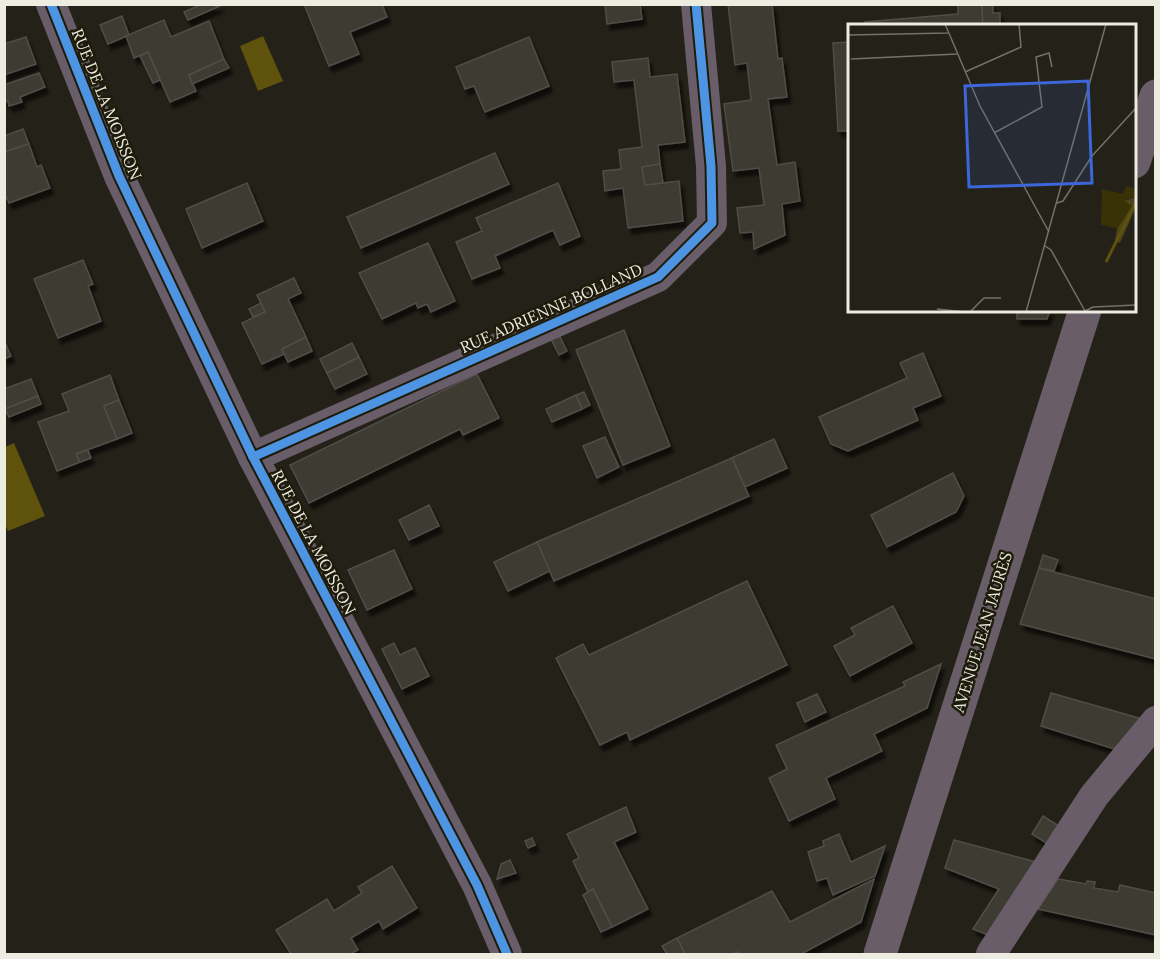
<svg xmlns="http://www.w3.org/2000/svg" width="1160" height="959" viewBox="0 0 1160 959" font-family="Lora,serif">
	<style>
		.water { fill: #5f520c }
		.building { fill: #3c3a33; stroke: #504e47; stroke-width: 1.5; filter: url(#shadow) }
		.lines { fill: none; stroke-linecap: round; stroke-linejoin: round }
		.street { stroke: #685d68; stroke-width: 30 }
		.primary { stroke: #695d67; stroke-width: 33 }
		.cycleway-casing { stroke: #1e1b0b; stroke-width: 13 }
		.cycleway { stroke: #4d94e3; stroke-width: 9 }
		.labels { text-anchor: middle; dominant-baseline: central; stroke-width: 5; stroke-linejoin: round; paint-order: stroke }
		.street-label { font-size: 16px; fill: #edece1; stroke: #1e1b0b }
		.inset-river { fill: none; stroke: #5f520c; stroke-width: 3 }
		.inset-road { fill: none; stroke: #747268; stroke-width: 1.5 }
		.view { fill: #3c66d9; fill-opacity: 0.15; stroke: #3c66d9; stroke-width: 3 }
		.inset-edge { fill: none; stroke: #edece1; stroke-width: 3 }
	</style>
	<defs>
		<filter id="shadow"><feDropShadow dx="3.5" dy="6" stdDeviation="1.5" flood-color="#0009"/></filter>
	</defs>
	<rect width="100%" height="100%" fill="#232118"/>
	<g class="water">
		<path d="M263,36l20,45 -25,10 -18,-45z"/>
		<path d="M14,443l31,73 -37,15 -4,-9 1,-75z"/>
	</g>
	<g class="building">
		<path d="M202,4l18,2 -32,14 -4,-8z"/>
		<path d="M304,4h78l5,13 -37,15 9,22 -30,12z"/>
		<path d="M605,4h35l2,15 -35,5z"/>
		<path d="M728,4h44l6,55 4,-1 5,39 -19,2 9,66 18,-3 5,39 -18,3 3,31 -31,14 -1,-17 -13,1 -3,-25 27,-3 -5,-37 -26,3 -9,-67 27,-4 -4,-37 -12,2z"/>
		<path d="M958,4h24l1,22h-118v-4l93,-8z"/>
		<path d="M982,5h11v8h7v13h-17z"/>
		<path d="M122,16l7,19 -21,9 -8,-19z"/>
		<path d="M164,20l7,17 38,-16 15,38 -35,16 7,16 -26,11 -22,-50 -14,6 -8,-22z"/>
		<path d="M26,37l10,27 -32,11v-31z"/>
		<path d="M529,37l20,49 -64,26 -11,-26 -9,3 -9,-22z"/>
		<path d="M850,42v89h-12l-5,-88z"/>
		<path d="M148,52l12,28 -7,3 -13,-27z"/>
		<path d="M648,58l2,19 27,-3 8,68 -27,3 2,19 -18,3 3,18 34,-4 4,40 -55,7 -5,-40 -18,3 -2,-20 18,-2 -2,-19 23,-3 -8,-67 -20,2 -2,-20z"/>
		<path d="M224,59l5,9 -37,16 -3,-9z"/>
		<path d="M39,73l6,14 -25,10 2,5 -13,4 -1,-5 -4,1v-17z"/>
		<path d="M23,129l6,15 -25,8v-16z"/>
		<path d="M29,144l8,23 4,-2 9,23 -41,15 -5,-12v-39z"/>
		<path d="M495,153l14,31 -148,64 -14,-31z"/>
		<path d="M660,164l3,19 -18,2 -3,-18z"/>
		<path d="M247,183l16,38 -61,27 -16,-39z"/>
		<path d="M558,183l22,53 -20,9 -7,-15 -58,26 5,12 -28,11 -16,-37 26,-11 -6,-13z"/>
		<path d="M428,243l27,58 -24,11 -4,-8 -9,4 -2,-5 -34,16 -23,-46z"/>
		<path d="M83,260l10,24 -5,2 13,35 -43,17 -24,-59z"/>
		<path d="M294,278l7,15 -13,6 18,38 -24,12 2,5 -22,10 -20,-41 23,-11 -8,-17z"/>
		<path d="M261,303l4,9 -12,5 -4,-8z"/>
		<path d="M1017,310h33l-3,9h-30z"/>
		<path d="M624,330l46,116 -47,19 -47,-115z"/>
		<path d="M559,335l8,16 -8,4 -8,-16z"/>
		<path d="M306,337l6,14 -24,11 -6,-13z"/>
		<path d="M4,340l7,16 -7,3z"/>
		<path d="M352,343l7,14 -32,16 -7,-14z"/>
		<path d="M923,353l18,43 -28,12 5,12 -70,31 -17,-7 -12,-27 88,-39 -7,-15z"/>
		<path d="M359,357l8,17 -32,15 -8,-16z"/>
		<path d="M477,374l22,44 -36,17 -3,-6 -151,74 -19,-38z"/>
		<path d="M110,375l9,25 -15,6 13,33 -41,15 4,8 -23,9 -19,-49 31,-11 -7,-17z"/>
		<path d="M31,379l7,17 -33,13 -1,-20z"/>
		<path d="M584,392l6,13 -8,4 -6,-14z"/>
		<path d="M576,395l6,14 -30,13 -6,-13z"/>
		<path d="M38,396l3,8 -32,13 -4,-8z"/>
		<path d="M119,400l13,33 -15,6 -13,-33z"/>
		<path d="M605,437l14,30 -22,11 -14,-32z"/>
		<path d="M774,439l13,29 -42,19 -13,-29z"/>
		<path d="M88,450l3,8 -11,4 -4,-8z"/>
		<path d="M732,458l17,38 -195,85 -17,-39z"/>
		<path d="M953,473l11,23 -8,16 -69,35 -16,-32z"/>
		<path d="M429,505l10,21 -30,14 -10,-20z"/>
		<path d="M537,542l13,29 -42,20 -14,-29z"/>
		<path d="M394,550l18,39 -45,21 -19,-40z"/>
		<path d="M1043,555l15,5 -4,11 -15,-3z"/>
		<path d="M1039,568l117,31v60l-136,-35z"/>
		<path d="M747,581l40,84 -157,75 -3,-8 -27,13 -44,-87 27,-14 6,11z"/>
		<path d="M893,606l19,37 -62,33 -16,-30 21,-11 -4,-7z"/>
		<path d="M394,643l6,12 15,-7 14,28 -27,13 -20,-40z"/>
		<path d="M941,664l-14,44 -53,26 8,17 -56,27 9,21 -46,22 -20,-43 18,-9 -11,-24 129,-59 -2,-4z"/>
		<path d="M1051,693l91,26 -28,30 -73,-23z"/>
		<path d="M817,694l9,18 -21,10 -8,-19z"/>
		<path d="M626,807l10,25 -22,10 34,67 -36,18 -19,-38 -5,3 -15,-31 6,-3 -12,-24z"/>
		<path d="M1043,816l19,12 -11,18 -19,-12z"/>
		<path d="M839,834l12,28 34,-16 -10,30 -42,19 -6,-17 -10,3 -9,-29 16,-6 -1,-5z"/>
		<path d="M532,838l3,7 -7,3 -3,-7z"/>
		<path d="M954,840l86,23 -47,74 -20,-8 26,-40 -54,-21z"/>
		<path d="M510,860l6,13 -19,6 4,-15z"/>
		<path d="M392,866l25,42 -34,21 -4,-8 -28,17 7,12 -8,4h-59l-15,-24 51,-31 7,12 28,-18 -4,-6z"/>
		<path d="M874,879l-13,43 -60,32h-62l-1,-2 -6,2h-47l-8,-16 95,-47 18,31z"/>
		<path d="M1058,879l28,5 1,-3 8,1 -1,6 24,4 2,-7 36,8v42l-118,-26z"/>
		<path d="M593,889l19,38 -11,5 -18,-37z"/>
		<path d="M677,938l8,16h-18l-5,-8z"/>
	</g>
	<g class="lines">
		<g class="street">
			<path d="M51,4l68,172 134,281 224,428 30,69"/>
			<path d="M253,457l405,-180 54,-54 -1,-57 -15,-162"/>
			<path d="M991,954l103,-158 62,-75"/>
		</g>
		<g class="primary">
			<path d="M1134,162l22,-66"/>
			<path d="M880,954l205,-644"/>
		</g>
		<defs>
			<g id="cycleway">
				<path d="M51,4l68,172 134,281 224,428 30,69"/>
				<path d="M253,457l405,-180 54,-54 -1,-57 -15,-162"/>
			</g>
		</defs>
		<use href="#cycleway" class="cycleway-casing"/>
		<use href="#cycleway" class="cycleway"/>
	</g>
	<g class="labels">
		<g class="street-label">
			<text transform="translate(107 104) rotate(68)">RUE DE LA MOISSON</text>
			<text transform="translate(551 308) rotate(-24)">RUE ADRIENNE BOLLAND</text>
			<text transform="translate(314 542) rotate(62)">RUE DE LA MOISSON</text>
			<text transform="translate(982 632) rotate(-73)">AVENUE JEAN JAURÈS</text>
		</g>
	</g>
	<g transform="translate(848 24)">
		<rect width="288" height="288" fill="#232118"/>
		<path d="M278,162l10,3v8l-9,2 5,7 -11,23 -20,-4 1,-36 21,5z" fill="#3a3207"/>
		<path d="M288,173v10l-16,36 -5,-3 2,-11 15,-23 -8,-5z" fill="#4d441a"/>
		<path class="inset-river" d="M258,238l30,-60"/>
		<path class="inset-road" d="M97,0l35,82 69,126M0,11l100,-2M3,35l106,-5M117,48l56,-25 -2,-23M146,109l48,-26 -6,-50 13,-4 3,14M209,179l6,-2 29,-45 44,-48M197,222l6,4 34,61M89,285l28,3M237,287l8,-4 43,-2M122,288l14,-14h17M178,288l80,-288"/>
		<path class="view" d="M240,57l4,102 -123,4 -4,-101z"/>
		<rect width="288" height="288" class="inset-edge"/>
	</g>
	<rect width="1160" height="959" fill="none" stroke="#edece1" stroke-width="12"/>
</svg>
